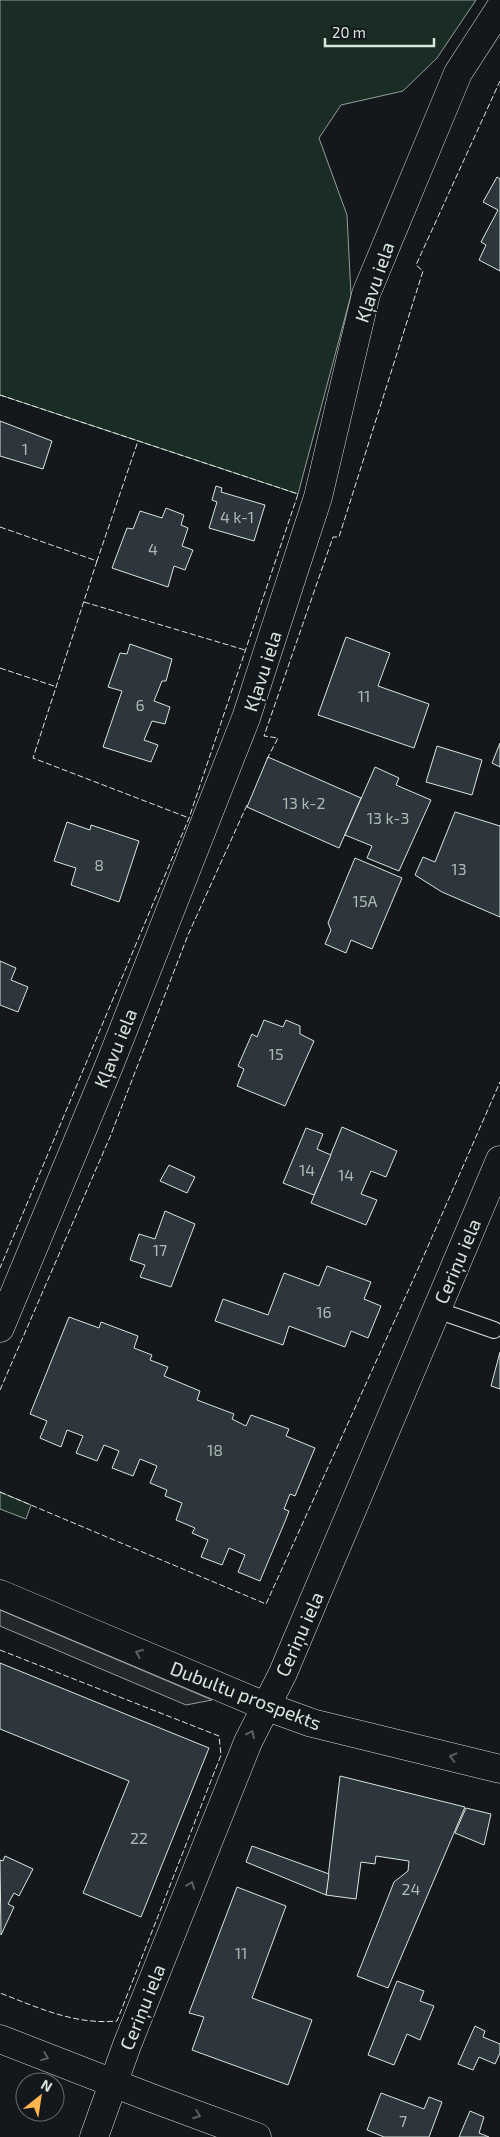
<svg xmlns="http://www.w3.org/2000/svg" width="500" height="2137" viewBox="0 0 500 2137" font-family="'Exo 2',sans-serif">
	<style>
		.green { fill: #1a2d24; stroke: #939e99 }
		.parking { fill: #24282b; stroke: #939e99 }
		.building { fill: #2c363c; stroke: #d8e6dc }
		.lines { fill: none; stroke-linecap: round; stroke-linejoin: round }
		.service-casing { stroke: #d8e6dc; stroke-width: 18 }
		.minor-casing { stroke: #d8e6dc; stroke-width: 29 }
		.primary-casing { stroke: #d8e6dc; stroke-width: 29 }
		.service { stroke: #14181c; stroke-width: 16 }
		.minor { stroke: #14181c; stroke-width: 28 }
		.primary { stroke: #14181c; stroke-width: 28 }
		.fence { stroke: #d8e6dc; stroke-width: 1; stroke-dasharray: 6 2.5; stroke-linecap: butt }
		.oneway { stroke: #59605f }
		.labels { text-anchor: middle; dominant-baseline: central; stroke-width: 4; stroke-linejoin: round; paint-order: stroke }
		.number-label { font-size: 16px; fill: #adbab4 }
		.street-label { font-size: 19px; fill: #d8e6dc; stroke: #14181c }
	</style>
	<rect width="100%" height="100%" fill="#14181c"/>
	<g class="green">
		<path d="M0,0h476l-39,58 -34,33 -62,14 -22,33 28,77 4,80 -53,199 -298,-99z"/>
		<path d="M0,1492l31,13 -5,14 -26,-10z"/>
	</g>
	<path class="parking" d="M0,1610l212,90 -26,5 -186,-79z"/>
	<g class="building">
		<path d="M497,177l3,2v92l-21,-11 7,-15 -5,-3 17,-32 -15,-8z"/>
		<path d="M0,421l52,20 -9,28 -43,-13z"/>
		<path d="M216,486l6,2 -1,4 44,13 -11,36 -45,-13 8,-26 -5,-2z"/>
		<path d="M166,508l18,7 -3,10 7,3 -6,18 11,4 -8,20 -11,-4 -6,21 -56,-19 15,-40 6,1 7,-18 22,7z"/>
		<path d="M346,637l44,16 -12,33 51,18 -15,44 -96,-33z"/>
		<path d="M130,644l42,15 -6,22h-4l-8,20 16,6 -5,17 -13,-3 -8,19 14,5 -7,17 -48,-15 19,-56 -14,-4 12,-34 7,1z"/>
		<path d="M500,743v24l-8,-4z"/>
		<path d="M437,746l45,14 -10,35 -46,-13z"/>
		<path d="M268,757l93,41 -22,50 -92,-41z"/>
		<path d="M375,767l24,11 -3,7 35,15 -32,71 -32,-13 5,-12 -27,-11z"/>
		<path d="M455,812l45,14v91l-58,-25 -27,-17 8,-18 12,5z"/>
		<path d="M67,822l23,8 1,-5 48,16 -20,61 -48,-17 5,-17 -22,-7z"/>
		<path d="M355,858l47,20 -30,71 -21,-9 -5,13 -21,-9 6,-14 -3,-7z"/>
		<path d="M0,961l16,7 -5,12 17,7 -10,25 -18,-7z"/>
		<path d="M264,1020l19,7 3,-7 14,6v8l14,7 -29,65 -48,-20 7,-17 -6,-3 14,-32 5,3z"/>
		<path d="M342,1127l55,24 -11,26 -15,-6 -10,23 16,6 -11,25 -55,-22z"/>
		<path d="M306,1128l17,6 -6,15 14,6 -17,40 -31,-12z"/>
		<path d="M169,1165l26,12 -8,16 -27,-12z"/>
		<path d="M165,1211l30,13 -24,63 -31,-10 5,-12 -15,-5 9,-26 16,5z"/>
		<path d="M327,1266l44,16 -7,17 17,7 -13,32 -17,-7 -6,16 -56,-21 -6,19 -68,-24 8,-22 45,16 16,-42 35,13z"/>
		<path d="M69,1317l30,11 2,-6 37,14 -4,12 18,7 -2,5 18,7 -4,9 36,15 -3,9 37,14 -2,5 14,7 5,-11 38,14 -3,7 29,12 -20,48 -5,-2 -6,15 5,2 -3,8 -26,62 -22,-9 7,-17 -16,-7 -7,17 -21,-8 7,-17 -16,-7 3,-5 -19,-8 6,-17 -17,-7 2,-6 -17,-7 7,-17 -17,-7 -7,17 -21,-8 7,-17 -15,-6 -7,16 -21,-8 7,-17 -16,-6 -6,17 -21,-9 7,-17 -17,-7z"/>
		<path d="M500,1352v37l-9,-3z"/>
		<path d="M0,1663l209,85 -68,169 -58,-24 46,-112 -129,-52z"/>
		<path d="M340,1776l125,31 -77,181 -31,-12 37,-94 14,-11 1,-10 -33,-5 -1,8 -14,-2 -5,37 -30,-4z"/>
		<path d="M466,1808l25,6 -7,31 -29,-12z"/>
		<path d="M252,1846l77,28 -3,21 -80,-33z"/>
		<path d="M5,1856l28,13 -14,27 -5,-3 -6,11 6,3 -13,28 -1,-75 3,1z"/>
		<path d="M237,1887l49,19 -34,92 60,22 -24,65 -96,-35 12,-33 -15,-4z"/>
		<path d="M397,1981l27,10 -4,10 14,5 -14,34 -13,-6 -13,31 -26,-10z"/>
		<path d="M475,2026l10,5 -2,6 17,7v9l-5,11 -16,-7 -6,13 -15,-6z"/>
		<path d="M381,2093l43,16 5,-12 13,5 -13,35h-45l-17,-7z"/>
		<path d="M470,2111l14,6 -5,16 10,4h-30z"/>
	</g>
	<g class="lines">
		<defs>
			<path id="service" d="M437,1310l57,20"/>
			<g id="minor">
				<path d="M0,1328l111,-267 135,-343 72,-221 48,-203 92,-221 42,-65"/>
				<path d="M94,2137l33,-92 121,-303 35,-69 217,-513"/>
			</g>
			<g id="primary">
				<path d="M0,1594l265,112 47,17 188,46"/>
				<path d="M0,2039l149,58 108,40"/>
			</g>
		</defs>
		<use href="#service" class="service-casing"/>
		<use href="#minor" class="minor-casing"/>
		<use href="#primary" class="primary-casing"/>
		<use href="#service" class="service"/>
		<use href="#minor" class="minor"/>
		<use href="#primary" class="primary"/>
		<g class="fence">
			<path d="M0,395l298,99 -109,324 -189,450"/>
			<path d="M0,527l97,34 41,-120"/>
			<path d="M97,561l-64,197 156,60"/>
			<path d="M84,602l161,48"/>
			<path d="M0,668l57,19"/>
			<path d="M267,759l11,-21 -14,-2 69,-199h6l84,-266 -7,-6 84,-184"/>
			<path d="M0,1390l110,-253 78,-202 59,-130"/>
			<path d="M0,1492l266,112 152,-335 82,-187"/>
			<path d="M0,1650l219,86 2,19 -104,266c-42,4 -78,-13 -117,-28"/>
		</g>
	</g>
	<defs><path id="oneway-chevron" d="M-2-3.5L2.5 0L-2 3.5" fill="none" stroke-width="1.6" stroke-linecap="round" stroke-linejoin="round" transform="scale(1.25)"/></defs>
	<g class="oneway">
		<use href="#oneway-chevron" transform="translate(139 1653) rotate(-157)"/>
		<use href="#oneway-chevron" transform="translate(251 1734) rotate(-65)"/>
		<use href="#oneway-chevron" transform="translate(453 1757) rotate(-166)"/>
		<use href="#oneway-chevron" transform="translate(191 1885) rotate(-68)"/>
		<use href="#oneway-chevron" transform="translate(45 2057) rotate(22)"/>
		<use href="#oneway-chevron" transform="translate(197 2115) rotate(20)"/>
	</g>
	<g class="labels">
		<g class="number-label">
			<text x="25" y="448">1</text>
			<text x="237" y="516">4 k-1</text>
			<text x="153" y="548">4</text>
			<text x="364" y="695">11</text>
			<text x="140" y="704">6</text>
			<text x="304" y="802">13 k-2</text>
			<text x="388" y="817">13 k-3</text>
			<text x="99" y="864">8</text>
			<text x="459" y="868">13</text>
			<text x="365" y="900">15A</text>
			<text x="276" y="1053">15</text>
			<text x="307" y="1169">14</text>
			<text x="346" y="1174">14</text>
			<text x="160" y="1249">17</text>
			<text x="324" y="1311">16</text>
			<text x="215" y="1449">18</text>
			<text x="139" y="1837">22</text>
			<text x="411" y="1888">24</text>
			<text x="241" y="1952">11</text>
			<text x="403" y="2120">7</text>
		</g>
		<g class="street-label">
			<text transform="translate(374 282) rotate(-71)">Kļavu iela</text>
			<text transform="translate(262 671) rotate(-72)">Kļavu iela</text>
			<text transform="translate(115 1048) rotate(-68)">Kļavu iela</text>
			<text transform="translate(457 1261) rotate(-67)">Ceriņu iela</text>
			<text transform="translate(299 1634) rotate(-66)">Ceriņu iela</text>
			<text transform="translate(246 1695) rotate(21)">Dubultu prospekts</text>
			<text transform="translate(142 2007) rotate(-68)">Ceriņu iela</text>
		</g>
	</g>
	<g transform="translate(40 2097) rotate(30)"><circle r="24" fill="#14181c" stroke="#626a69"/>
	<path d="M0-4L9 19L0 12L-9 19Z" fill="#ffb74d"/>
	<text y="-8" font-size="14" font-weight="bold" text-anchor="middle" fill="#d8e6dc">N</text>
	</g>
	<path d="M325 38v8h109v-8" fill="none" stroke="#d8e6dc" stroke-width="2.5"/>
	<text x="332" y="38" font-size="15" fill="#d8e6dc" stroke="#14181c" stroke-width="4" paint-order="stroke">20 m</text>
</svg>
